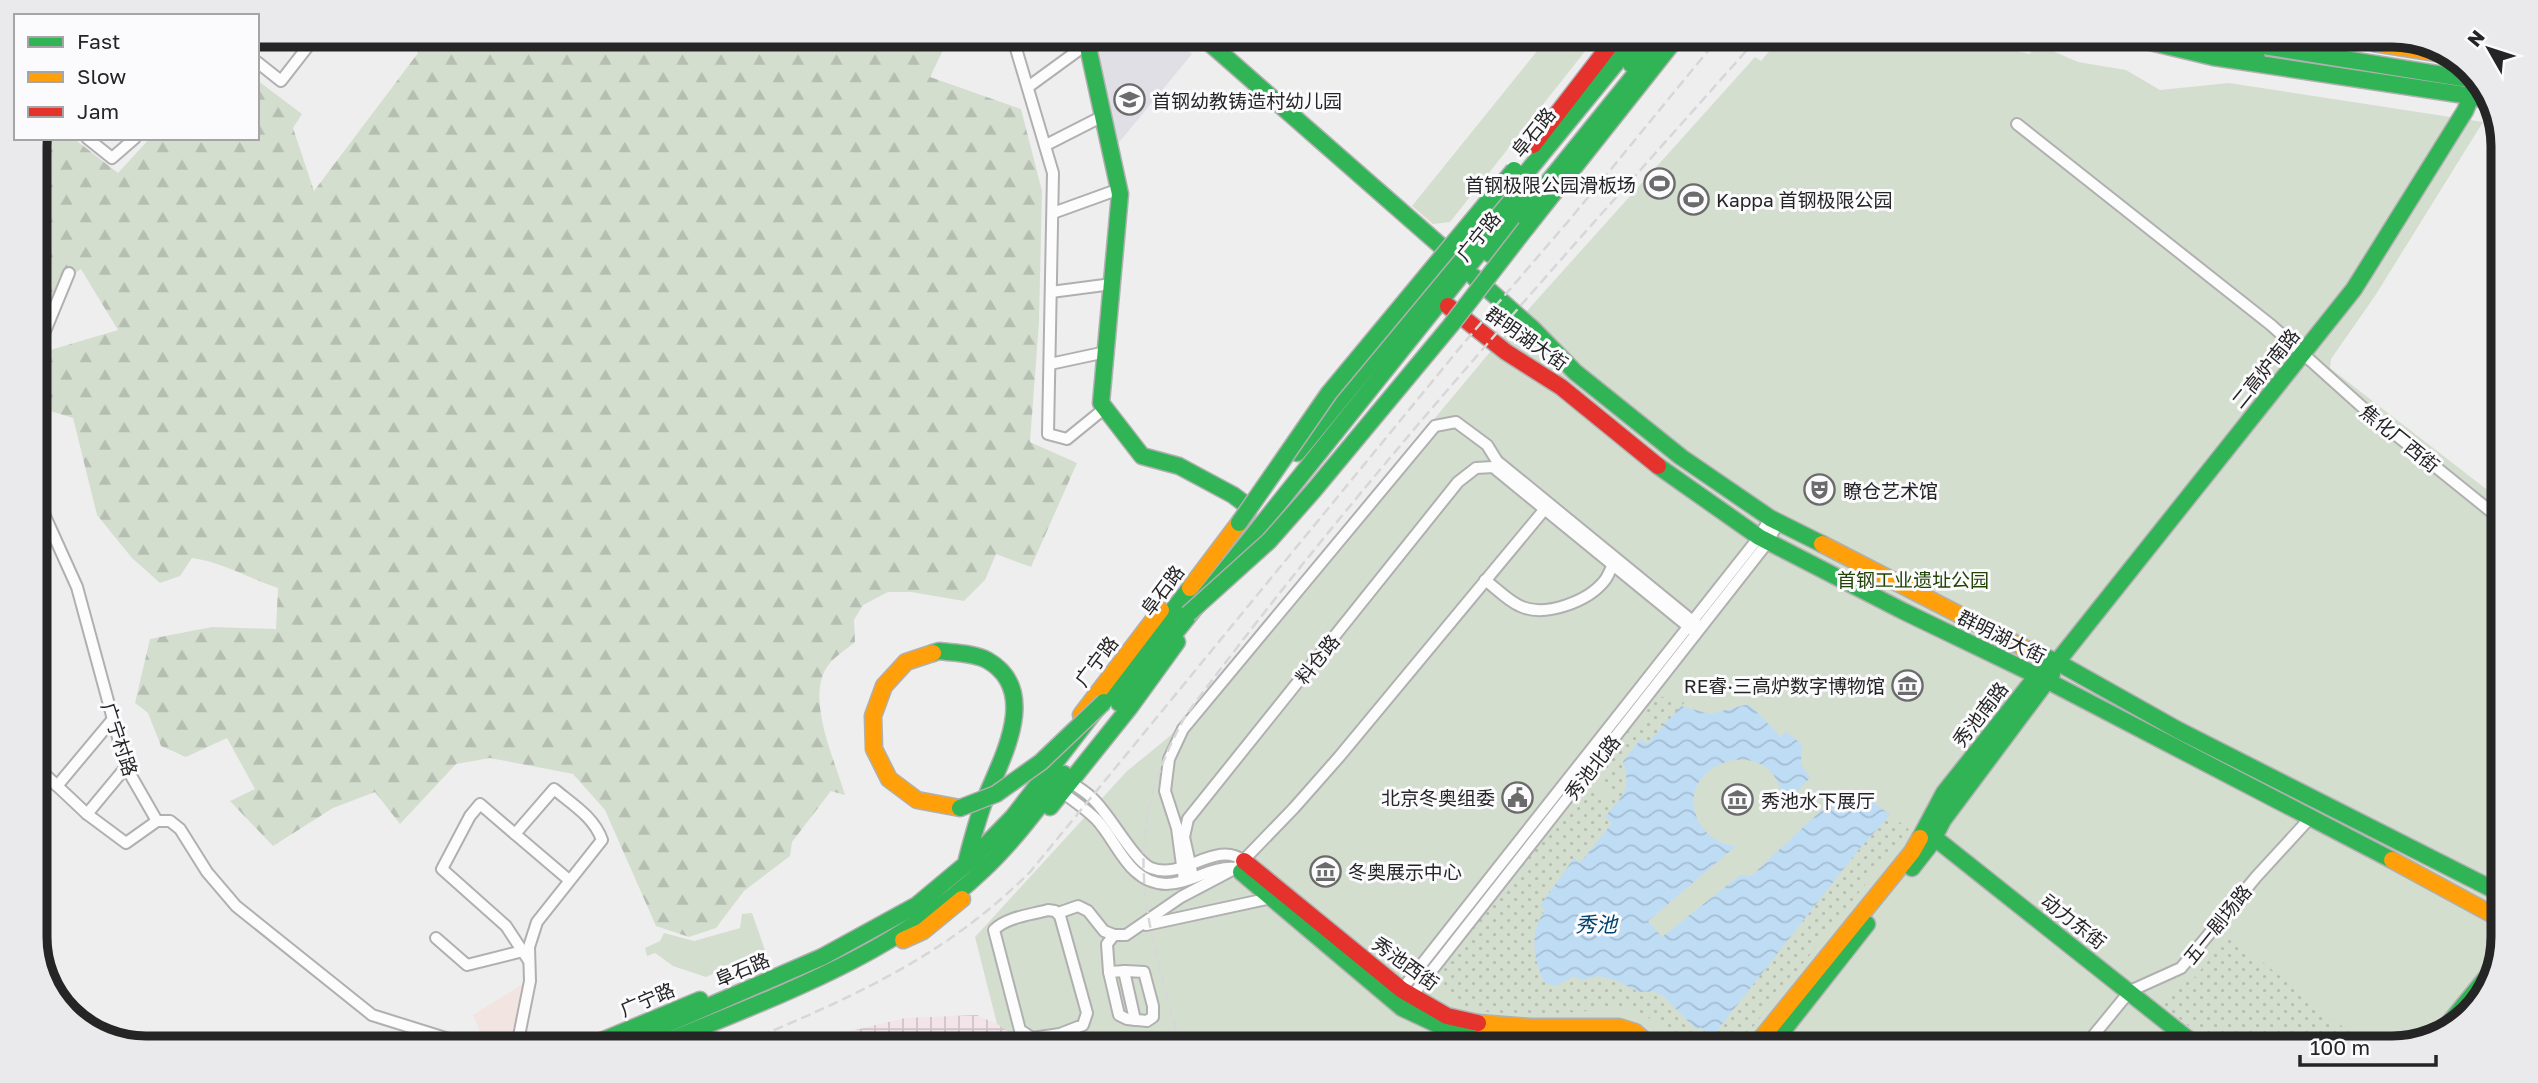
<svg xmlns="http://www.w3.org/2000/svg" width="2538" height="1083" viewBox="0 0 2538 1083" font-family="'Golos Text','Noto Sans SC',sans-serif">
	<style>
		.commercial { fill: #f2e5e1 }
		.industrial { fill: url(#industrial-grid) }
		.built { fill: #e0dfe5 }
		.green { fill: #d4decf }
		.forest { fill: url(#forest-firs) }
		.garden { fill: url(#garden-dots) }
		.water { fill: url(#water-waves) }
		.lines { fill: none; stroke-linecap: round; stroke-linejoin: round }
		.street-casing { stroke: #b0b0b1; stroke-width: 14 }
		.fast-casing { stroke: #b0b0b1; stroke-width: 19 }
		.slow-casing { stroke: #b0b0b1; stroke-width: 19 }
		.jam-casing { stroke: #b0b0b1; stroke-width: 19 }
		.street { stroke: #fcfcfd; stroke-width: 10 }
		.fast { stroke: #30b455; stroke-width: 16 }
		.slow { stroke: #ff9f0a; stroke-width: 16 }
		.jam { stroke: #e5322d; stroke-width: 16 }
		.rail { stroke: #d7d7d7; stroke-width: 2.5; stroke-dasharray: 10 5; stroke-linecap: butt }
		.fast-bridge-casing { stroke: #b0b0b1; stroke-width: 19; stroke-linecap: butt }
		.fast-bridge { stroke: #30b455; stroke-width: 16 }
		.labels { text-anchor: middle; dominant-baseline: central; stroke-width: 6; stroke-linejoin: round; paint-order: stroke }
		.poi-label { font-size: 19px; fill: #252526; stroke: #fbfafd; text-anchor: start }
		.street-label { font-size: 19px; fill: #252526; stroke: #fbfafd }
		.park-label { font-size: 19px; fill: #214405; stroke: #fbfafd }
		.water-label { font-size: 21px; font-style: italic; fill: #00436f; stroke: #fbfafd }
		.rim { fill: none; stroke: #252526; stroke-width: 9 }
	</style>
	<defs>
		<pattern id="industrial-grid" width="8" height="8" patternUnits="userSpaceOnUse" patternTransform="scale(1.75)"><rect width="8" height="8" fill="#f2e4e8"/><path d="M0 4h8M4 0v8" fill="none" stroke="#cfc3c7"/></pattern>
		<pattern id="forest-firs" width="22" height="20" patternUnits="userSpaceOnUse" patternTransform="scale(1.75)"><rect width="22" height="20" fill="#d4decf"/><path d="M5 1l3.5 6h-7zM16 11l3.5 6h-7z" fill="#b6beb2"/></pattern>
		<pattern id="garden-dots" width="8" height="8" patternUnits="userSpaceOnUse" patternTransform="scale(1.75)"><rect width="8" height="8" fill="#d4decf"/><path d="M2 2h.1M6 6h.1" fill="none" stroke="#b6beb2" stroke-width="1.8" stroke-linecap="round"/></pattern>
		<pattern id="water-waves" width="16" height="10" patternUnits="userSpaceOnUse" patternTransform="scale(1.75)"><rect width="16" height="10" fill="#bfdcf5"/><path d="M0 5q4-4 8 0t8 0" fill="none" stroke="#a4bdd2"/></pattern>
	</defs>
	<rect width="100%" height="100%" fill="#eeeeef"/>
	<path class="commercial" d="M526,982l-12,59h-18l-14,-4 -9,-22z"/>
	<path class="industrial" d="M977,1015l39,18 14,10 -225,-1 100,-24z"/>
	<path class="built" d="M1091,38l83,1 18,15 -76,92z"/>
	<g class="green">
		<path d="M1546,40h48l-144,182 -17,2 -21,-18z"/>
		<path d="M1778,41l227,1 12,9 12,3 10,-9 39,17 48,8 34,20 69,-7 254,39 -108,174 -44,63 -1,9 169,131 -4,480 -41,50 -62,19 -1367,-5 -28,-19 -22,-87 152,-166 43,-35 320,-384 265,-295 6,4z"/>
		<path d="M752,913l13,37 -59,27 -33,-11 -18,-13 -8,3 -2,-8 15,-7 4,-8 30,8 46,-13 2,-14z"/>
	</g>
	<path class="forest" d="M409,36l540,2 -19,39 91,32 21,82 -3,131 -9,120 47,21 -46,104 -35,-13 -11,26 -21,21 -53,-9h-23l-25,13 -9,15 1,22c-8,7 -18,13 -25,21 -27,31 5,97 15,132l-14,-4 -39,51 -2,14 -46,35 -28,37 -27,9 -33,-11 -51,-116 -32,-36 -83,-16 -34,6 -56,60 -25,-32 -42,16 -60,38 -43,-45 25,-12 -28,-51 -41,19 -25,-11 -13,-33 -13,-10 15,-64 62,-12 64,2 2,-41c-29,-10 -57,-26 -86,-30l-12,18 -20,7 -28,-25 -35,-43 -24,-97 -26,-8v-59l71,-21 -37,-61 -20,14 -15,33h-11v-177l38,-1 45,35 32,-35h107v-58l45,34 -9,14 21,63 104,-138z"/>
	<g class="garden">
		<path d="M1658,696l27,6 -38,43 -6,-5 -15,50 -21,27 7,6 -32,40 -6,-5 -29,52 11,76 18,-10 13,4 11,-4 17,4 24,12 13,-1 10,4 35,35 193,-215 19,14 -171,217 -61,-1c-9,-4 -12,-12 -18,-19 -9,-9 -26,-17 -39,-19 -10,-1 -22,3 -32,4 -42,3 -129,14 -153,-28l2,-11 147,-188 22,17 6,-8 -20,-17 40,-50 6,4 12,-14 -5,-4z"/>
		<path d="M2229,935l140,113 -154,-1 -53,-42 4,-12 29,-16z"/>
	</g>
	<path class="water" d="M1749,704l32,33 5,-6 16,14 -1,19 9,14 -28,28c1,-79 -117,-46 -82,18 8,13 21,21 36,22l-88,75 14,16 78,-62 11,1 76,-71 41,-7 22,17 -30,33 -148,189 -12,-10 -3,3 -35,-35 -10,-4 -13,1 -24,-12 -17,-4 -17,4 -7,-4 -18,10 -11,-3c-12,-23 -16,-51 0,-73l-5,-4 34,-48 6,5 32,-40 -7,-6c18,-22 27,-26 18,-56l18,-22 6,5 34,-38 29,8z"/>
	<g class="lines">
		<defs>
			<g id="street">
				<path d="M1018,38l-4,4 39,131 -5,261 19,5 38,-31"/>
				<path d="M257,62l24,19 35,-45"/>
				<path d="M1028,87l59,-43"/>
				<path d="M2017,124l254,201 99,89 129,104"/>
				<path d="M87,138l25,20 23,-20"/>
				<path d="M1046,145l57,-29"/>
				<path d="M1053,213l58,-21 9,2"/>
				<path d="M1051,292l61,-8"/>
				<path d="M1050,364l56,-12"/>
				<path d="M35,386l8,-50 26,-63"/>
				<path d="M35,494l42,93 49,180 31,54"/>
				<path d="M1485,580c11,8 23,21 35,26 25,12 69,-5 85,-26 3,-4 5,-10 8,-15"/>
				<path d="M35,765l52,49 39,29 31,-22"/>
				<path d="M1070,782c8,5 16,10 22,16 17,15 42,63 59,70 32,13 65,-29 93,-7"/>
				<path d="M57,786l56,-67"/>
				<path d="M1062,792c12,9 24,17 34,27 22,23 32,64 70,65 24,0 45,-18 69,-16"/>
				<path d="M87,814l39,-47"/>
				<path d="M157,821h13l10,8 27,43 29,34 136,109 83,26"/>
				<path d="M515,834l-35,-30 -10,12 -28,53 64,57 23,35"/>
				<path d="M1193,877l-9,-40 4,-18 270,-337 18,-14 17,-1 203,166"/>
				<path d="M1184,880l-7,-52 -12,-37 4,-32 14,-30 252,-303 21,-4 31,23 10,16 203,166"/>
				<path d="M1048,910l7,1 5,5 27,97 -4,12 -23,9 -28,4 -12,-8 -26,-100c12,-13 37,-15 54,-20z"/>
				<path d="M1058,913l20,-7 10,5 16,20 10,4h12l55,-38 55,-29 58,-60 45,-51 205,-247"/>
				<path d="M1146,925l125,-27"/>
				<path d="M436,938l31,27 56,-14"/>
				<path d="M1124,971l11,49"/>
				<path d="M1126,971l18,1 9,34v11l-6,4 -20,-2 -8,-4 -10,-43z"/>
				<path d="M1109,972l-2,-28 7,-9"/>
				<path d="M1399,993l360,-456 11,-19"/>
				<path d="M1408,1001l360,-459 10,-19"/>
				<path d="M518,1041l12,-60 -1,-34 8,-25 65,-82c-8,-23 -30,-36 -48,-51l-39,45 54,46"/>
				<path d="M2084,1047l46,-56 51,-23 75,-91 55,-60"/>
			</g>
			<g id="fast">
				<path d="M1086,38l34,156 -19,209 41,53 37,10 54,29 12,9"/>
				<path d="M1205,39l245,215"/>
				<path d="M2150,42l63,15 258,39 18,5"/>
				<path d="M2228,43l29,15"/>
				<path d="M2245,43l236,38"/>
				<path d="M1631,64l20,-24"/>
				<path d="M1526,228l148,-187"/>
				<path d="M1490,254l172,-213"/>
				<path d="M1474,277l59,52 42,43 106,85 89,61 52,26"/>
				<path d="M1297,453l338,-413"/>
				<path d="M1658,466l101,71 144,74 145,70 344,179"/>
				<path d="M2026,649l31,13 121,68 318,161"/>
				<path d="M933,653l6,-2c15,2 35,2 48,9 55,31 13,101 -3,142 -7,19 -12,38 -17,57"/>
				<path d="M1119,703l403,-504"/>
				<path d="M1050,807l80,-100 47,-65"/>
				<path d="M1926,831l272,216"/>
				<path d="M1920,838l24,-45 92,-116 21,-15 297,-373 111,-178 14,-33"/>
				<path d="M1912,868l18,-23 13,-25 109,-146"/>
				<path d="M1241,872l161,136 51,24 28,9 26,4"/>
				<path d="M2441,1033l54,-66"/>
				<path d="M601,1041l99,-41"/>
				<path d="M626,1042l196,-85 95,-52 55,-46 41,-42 177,-229"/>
				<path d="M666,1042c110,-46 228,-87 316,-171 31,-29 56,-63 82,-97"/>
				<path d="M1538,1045l57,-5 33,5"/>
				<path d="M1771,1046l96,-122"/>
			</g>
			<g id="slow">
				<path d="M2374,43l75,12"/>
				<path d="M1822,544l204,105"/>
				<path d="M1190,588l58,-77"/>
				<path d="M933,653l-27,9 -22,24 -11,30 1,33 15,30 28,21 43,8"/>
				<path d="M1081,715l80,-105"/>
				<path d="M2392,860l103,56"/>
				<path d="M903,940l20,-9 39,-32"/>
				<path d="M1478,1023l52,4h89l16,5 15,13"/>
				<path d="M1755,1046l157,-194 8,-14"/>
			</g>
			<g id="jam">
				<path d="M1533,145l81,-105"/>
				<path d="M1448,306l58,46 55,35 97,79"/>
				<path d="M1244,861l158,129 45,26 31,7"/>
			</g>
		</defs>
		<use href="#street" class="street-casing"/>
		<use href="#fast" class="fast-casing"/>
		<use href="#slow" class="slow-casing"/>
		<use href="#jam" class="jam-casing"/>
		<use href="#street" class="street"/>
		<use href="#fast" class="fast"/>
		<use href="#slow" class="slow"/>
		<use href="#jam" class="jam"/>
		<g class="rail">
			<path d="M746,1042c107,-45 200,-86 284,-170l433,-528 108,-126 145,-177"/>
			<path d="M1180,1044c-34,-126 -64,-206 6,-329 175,-236 374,-454 569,-674"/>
		</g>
		<defs>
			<g id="fast-bridge">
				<path d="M1239,523l90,-130 185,-223"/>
				<path d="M1188,614l81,-73 45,-51 137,-165 75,-97"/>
				<path d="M960,808l36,-14 45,-32 63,-60"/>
			</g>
		</defs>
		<use href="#fast-bridge" class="fast-bridge-casing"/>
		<use href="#fast-bridge" class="fast-bridge"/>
	</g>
	<defs>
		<symbol id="school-ring" viewBox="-11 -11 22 22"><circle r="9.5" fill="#fbfafd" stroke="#6b6b6c" stroke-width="1.5"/><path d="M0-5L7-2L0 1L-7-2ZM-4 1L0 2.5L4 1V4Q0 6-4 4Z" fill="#6b6b6c"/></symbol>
		<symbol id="stadium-ring" viewBox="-11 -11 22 22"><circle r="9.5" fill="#fbfafd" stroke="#6b6b6c" stroke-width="1.5"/><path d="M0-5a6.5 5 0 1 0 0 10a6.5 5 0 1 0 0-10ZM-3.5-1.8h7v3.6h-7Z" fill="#6b6b6c"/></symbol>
		<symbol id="theatre-ring" viewBox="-11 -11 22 22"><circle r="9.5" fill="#fbfafd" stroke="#6b6b6c" stroke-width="1.5"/><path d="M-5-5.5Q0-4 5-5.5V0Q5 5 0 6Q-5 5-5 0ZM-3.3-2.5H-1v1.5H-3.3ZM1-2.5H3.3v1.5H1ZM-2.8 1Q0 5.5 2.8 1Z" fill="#6b6b6c"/></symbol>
		<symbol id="museum-ring" viewBox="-11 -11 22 22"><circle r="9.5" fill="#fbfafd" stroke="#6b6b6c" stroke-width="1.5"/><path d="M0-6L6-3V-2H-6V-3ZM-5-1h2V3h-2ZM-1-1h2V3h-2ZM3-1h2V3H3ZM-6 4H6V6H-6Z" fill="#6b6b6c"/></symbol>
		<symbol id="civic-ring" viewBox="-11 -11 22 22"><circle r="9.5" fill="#fbfafd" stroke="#6b6b6c" stroke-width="1.5"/><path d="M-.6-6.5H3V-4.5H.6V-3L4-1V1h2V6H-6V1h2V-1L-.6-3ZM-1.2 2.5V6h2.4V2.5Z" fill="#6b6b6c"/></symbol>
	</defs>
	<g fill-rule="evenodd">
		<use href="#school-ring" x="1112" y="82" width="35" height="35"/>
		<use href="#stadium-ring" x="1642" y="166" width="35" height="35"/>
		<use href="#stadium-ring" x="1676" y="182" width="35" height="35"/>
		<use href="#theatre-ring" x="1802" y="472" width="35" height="35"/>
		<use href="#museum-ring" x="1890" y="668" width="35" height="35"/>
		<use href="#civic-ring" x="1500" y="780" width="35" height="35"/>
		<use href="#museum-ring" x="1720" y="782" width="35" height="35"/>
		<use href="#museum-ring" x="1308" y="854" width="35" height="35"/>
	</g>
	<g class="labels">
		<g class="poi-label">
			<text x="1152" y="100">首钢幼教铸造村幼儿园</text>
			<text x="1636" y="184" text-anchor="end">首钢极限公园滑板场</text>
			<text x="1716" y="199">Kappa 首钢极限公园</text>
			<text x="1843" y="490">瞭仓艺术馆</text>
			<text x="1885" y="685" text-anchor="end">RE睿·三高炉数字博物馆</text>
			<text x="1495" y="797" text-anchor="end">北京冬奥组委</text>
			<text x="1761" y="800">秀池水下展厅</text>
			<text x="1348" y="871">冬奥展示中心</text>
		</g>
		<g class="street-label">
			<text transform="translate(1533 132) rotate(-51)">阜石路</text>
			<text transform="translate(1478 236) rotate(-51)">广宁路</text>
			<text transform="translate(1527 338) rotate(35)">群明湖大街</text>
			<text transform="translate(2265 368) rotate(-51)">二高炉南路</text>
			<text transform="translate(2400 438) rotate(39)">焦化厂西街</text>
			<text transform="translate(1162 590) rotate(-53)">阜石路</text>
			<text transform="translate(2002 636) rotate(26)">群明湖大街</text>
			<text transform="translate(1317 659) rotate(-51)">料仓路</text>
			<text transform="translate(1096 661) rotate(-53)">广宁路</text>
			<text transform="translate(1980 714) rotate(-52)">秀池南路</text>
			<text transform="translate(120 739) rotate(72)">广宁村路</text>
			<text transform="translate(1592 767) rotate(-52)">秀池北路</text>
			<text transform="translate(2074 921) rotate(38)">动力东街</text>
			<text transform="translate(2217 924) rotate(-51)">五一剧场路</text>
			<text transform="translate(1406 963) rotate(36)">秀池西街</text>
			<text transform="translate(742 969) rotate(-23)">阜石路</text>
			<text transform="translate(647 999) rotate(-23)">广宁路</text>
		</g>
		<g class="park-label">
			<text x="1913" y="579">首钢工业遗址公园</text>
		</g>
		<g class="water-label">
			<text x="1596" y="924">秀池</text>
		</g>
	</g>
	<path d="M0 0H2538V1083H0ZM146 47H2392A99 99 0 0 1 2491 146V937A99 99 0 0 1 2392 1036H146A99 99 0 0 1 47 937V146A99 99 0 0 1 146 47Z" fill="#eae9ec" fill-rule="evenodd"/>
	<path class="rim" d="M146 47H2392A99 99 0 0 1 2491 146V937A99 99 0 0 1 2392 1036H146A99 99 0 0 1 47 937V146A99 99 0 0 1 146 47Z"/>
	<rect x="14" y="14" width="245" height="126" fill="#fbfafd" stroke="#a5a5a7" stroke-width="2"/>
	<rect x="28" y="37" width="35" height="10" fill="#30b455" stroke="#a5a5a7" stroke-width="2"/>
	<text x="77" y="49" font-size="21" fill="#252526">Fast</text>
	<rect x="28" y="72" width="35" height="10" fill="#ff9f0a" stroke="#a5a5a7" stroke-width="2"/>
	<text x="77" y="84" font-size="21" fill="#252526">Slow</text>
	<rect x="28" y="107" width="35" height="10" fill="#e5322d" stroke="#a5a5a7" stroke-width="2"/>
	<text x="77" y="119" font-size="21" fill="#252526">Jam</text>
	<g transform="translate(2489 49) rotate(309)" stroke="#fbfafd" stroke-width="5" paint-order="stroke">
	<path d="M0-5L12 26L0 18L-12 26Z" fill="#252526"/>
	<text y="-10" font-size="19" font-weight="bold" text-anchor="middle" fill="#252526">N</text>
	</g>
	<path d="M2300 1055v10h136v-10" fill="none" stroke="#252526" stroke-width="3.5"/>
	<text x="2310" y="1055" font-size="21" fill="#252526" stroke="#fbfafd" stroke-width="5" paint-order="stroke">100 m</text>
</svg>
